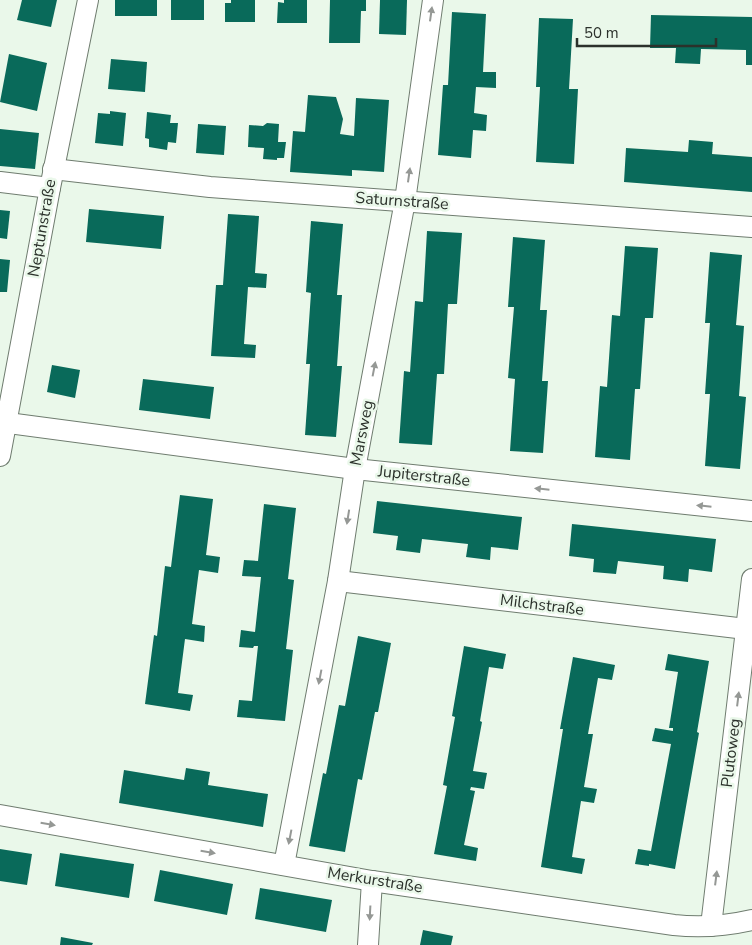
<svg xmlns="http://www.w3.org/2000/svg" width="752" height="945" viewBox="0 0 752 945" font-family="'Nunito Sans',sans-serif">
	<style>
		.building { fill: #096a5a }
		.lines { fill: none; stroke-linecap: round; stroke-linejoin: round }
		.minor-casing { stroke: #6f7c6f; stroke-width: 22 }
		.minor { stroke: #fff; stroke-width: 20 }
		.oneway { fill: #959895 }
		.labels { text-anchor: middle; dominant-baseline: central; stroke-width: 5; stroke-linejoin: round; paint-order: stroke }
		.street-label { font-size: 16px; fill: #2b312b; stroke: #eaf8ea }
	</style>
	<rect width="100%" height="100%" fill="#eaf8ea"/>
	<g class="building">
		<path d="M22,0h35l-6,27 -34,-7z"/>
		<rect x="115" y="0" width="42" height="16"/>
		<rect x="171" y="0" width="33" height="20"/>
		<path d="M231,0h24v22h-30v-19h6z"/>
		<path d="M284,0h23v23h-30l1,-21 6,1z"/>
		<path d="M330,0h36v11h-5l-1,32h-31z"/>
		<path d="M380,0h27l-1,35 -27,-1z"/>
		<path d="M452,12l34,2 -3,58h13v16l-20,-1 -2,26 13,2 -1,16 -13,-1 -2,28 -33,-3 5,-70h5z"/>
		<path d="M651,15l101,2v48h-6v-15l-45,-1 -1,15 -25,-1 1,-15h-26z"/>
		<path d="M539,18l34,1 -4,70h9l-4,75 -38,-2 4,-75h-4z"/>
		<path d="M9,54l38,9 -10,48 -37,-9z"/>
		<path d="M111,59l36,3 -2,30 -37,-3z"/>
		<path d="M308,95l28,2 7,22 -3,15 14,2 2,-38 33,2 -5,72 -32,-2v6l-62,-4 3,-41 12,1z"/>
		<path d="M110,111l16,2 -3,33 -28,-3 3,-30 12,1z"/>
		<path d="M147,112l24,3 -1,8h8l-2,20 -8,-1 -1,8 -18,-3v-8l-4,-1z"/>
		<path d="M267,123l12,1 -1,18h8l-2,16h-7v2l-14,-1 1,-11 -16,-1 1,-22 14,1z"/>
		<path d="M198,124l28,2 -2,29 -28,-2z"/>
		<path d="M0,129l39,4 -4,36 -35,-3z"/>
		<path d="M689,140l24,2 -1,12 40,3v35l-128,-10 2,-34 62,4z"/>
		<path d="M89,209l75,7 -3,33 -75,-7z"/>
		<path d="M0,210l10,1 -3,28 -7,-1z"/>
		<path d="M228,214l31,2 -4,57 12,1 -1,14 -18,-1 -4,57 12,1 -1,13 -44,-2 5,-71h7z"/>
		<path d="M311,221l32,3 -6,71h5l-5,71h5l-6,71 -31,-2 5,-71h-4l5,-71 -5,-1z"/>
		<path d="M427,231l35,2 -5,71h-9l-4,70h-7l-5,71 -33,-2 5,-72 6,1 5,-71 8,1z"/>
		<path d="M513,237l32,3 -5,70h7l-5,71h6l-5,72 -33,-2 5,-72 -7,-1 6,-71h-6z"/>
		<path d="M625,246l33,2 -5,70h-8l-5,71h-5l-5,71 -35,-3 5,-71 7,1 5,-72 8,1z"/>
		<path d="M710,252l32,3 -6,70 8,1 -5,70 7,1 -6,72 -35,-3 5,-72h-5l5,-71h-5z"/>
		<path d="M0,259l10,1 -3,32h-7z"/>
		<path d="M52,365l28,5 -5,28 -28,-6z"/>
		<path d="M143,379l71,8 -4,32 -71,-9z"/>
		<path d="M180,495l33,4 -7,56 14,2 -2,16 -19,-3 -7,54 13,2 -1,16 -19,-3 -7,54 15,2 -3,16 -45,-7 9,-69 3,1 8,-70 6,1z"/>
		<path d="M377,501l145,16 -4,33 -27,-3 -1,13 -24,-3 2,-13 -46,-5 -2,14 -24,-3 2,-14 -25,-3z"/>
		<path d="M264,504l32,4 -8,71 6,1 -8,69 7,1 -8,71 -48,-4 2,-17 13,1 6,-55h-4l-1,2 -14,-1 2,-17 14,2 6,-55 -19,-1 2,-16 14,1z"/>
		<path d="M572,524l144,15 -4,33 -23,-3 -1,13 -25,-3 1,-13 -46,-5 -2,13 -23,-2 1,-13 -25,-3z"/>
		<path d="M358,636l33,7 -13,69h-3l-13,68 -4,-1 -13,73 -36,-6 14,-73 3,1 13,-69 6,1z"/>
		<path d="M464,646l42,8 -3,15 -14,-2 -9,54 2,1 -9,49 14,2 -3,16 -13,-2 -1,3 5,1 -11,54 14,3 -2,13 -42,-7 13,-68 -4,-1 12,-68 -3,-1z"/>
		<path d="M668,654l41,7 -12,71 2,1 -24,136 -26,-5v2l-14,-2 3,-15 13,2 20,-107 -19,-3 3,-13 18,3v-3h-4l9,-56 -13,-2z"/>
		<path d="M573,657l42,8 -3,15 -14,-2 -10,56h5l-9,53 13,2 -3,14 -13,-2 -9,56 13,2 -3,15 -41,-7 22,-138h-3z"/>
		<path d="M186,768l24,4 -2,13 60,9 -5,33 -144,-24 5,-33 60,10z"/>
		<path d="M0,849l32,5 -5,31 -27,-4z"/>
		<path d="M60,853l74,11 -5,34 -74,-12z"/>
		<path d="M160,870l73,14 -6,31 -73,-14z"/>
		<path d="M260,888l72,12 -6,32 -71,-13z"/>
		<path d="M423,930l30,6 -2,9h-31z"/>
		<path d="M61,937l32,6 -1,2h-32z"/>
	</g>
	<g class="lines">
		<defs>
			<g id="minor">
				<path d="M53,169l157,18 542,40"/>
				<path d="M0,182l50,6"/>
				<path d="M0,422l355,47 397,42"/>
				<path d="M0,456l50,-268 38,-188"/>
				<path d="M338,581l408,48"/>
				<path d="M0,815l372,66 302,44c27,3 52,1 78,-5"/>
				<path d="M284,865l54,-284 17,-112 50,-268 28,-201"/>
				<path d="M711,926l41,-347"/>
				<path d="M368,945l4,-64"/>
			</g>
		</defs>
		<use href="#minor" class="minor-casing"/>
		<use href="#minor" class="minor"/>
	</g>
	<defs><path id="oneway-solid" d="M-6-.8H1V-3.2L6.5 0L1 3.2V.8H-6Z" transform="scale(1.25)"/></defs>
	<g class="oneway">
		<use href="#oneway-solid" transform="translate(431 14) rotate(-82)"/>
		<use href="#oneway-solid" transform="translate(409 175) rotate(-82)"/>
		<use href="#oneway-solid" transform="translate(374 369) rotate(-79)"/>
		<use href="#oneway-solid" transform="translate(542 489) rotate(-174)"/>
		<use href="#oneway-solid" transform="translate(704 506) rotate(-174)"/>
		<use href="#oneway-solid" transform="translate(348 517) rotate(99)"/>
		<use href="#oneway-solid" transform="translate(320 677) rotate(101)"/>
		<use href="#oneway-solid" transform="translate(738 699) rotate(-83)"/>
		<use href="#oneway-solid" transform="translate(48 824) rotate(10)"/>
		<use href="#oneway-solid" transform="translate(290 837) rotate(101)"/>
		<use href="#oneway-solid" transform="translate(208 852) rotate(10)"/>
		<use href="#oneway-solid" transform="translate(716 878) rotate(-83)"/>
		<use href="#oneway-solid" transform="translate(370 913) rotate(93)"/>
	</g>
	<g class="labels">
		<g class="street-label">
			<text transform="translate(402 201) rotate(4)">Saturnstraße</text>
			<text transform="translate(42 228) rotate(-80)">Neptunstraße</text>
			<text transform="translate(362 433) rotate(-79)">Marsweg</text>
			<text transform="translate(424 476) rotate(6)">Jupiterstraße</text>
			<text transform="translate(542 605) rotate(7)">Milchstraße</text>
			<text transform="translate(731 753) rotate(-83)">Plutoweg</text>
			<text transform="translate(375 880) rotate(9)">Merkurstraße</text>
		</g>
	</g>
	<path d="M577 38v8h139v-8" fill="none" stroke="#2b312b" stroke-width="2.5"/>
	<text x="584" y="38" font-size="15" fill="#2b312b" stroke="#eaf8ea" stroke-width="4" paint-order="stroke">50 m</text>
</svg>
